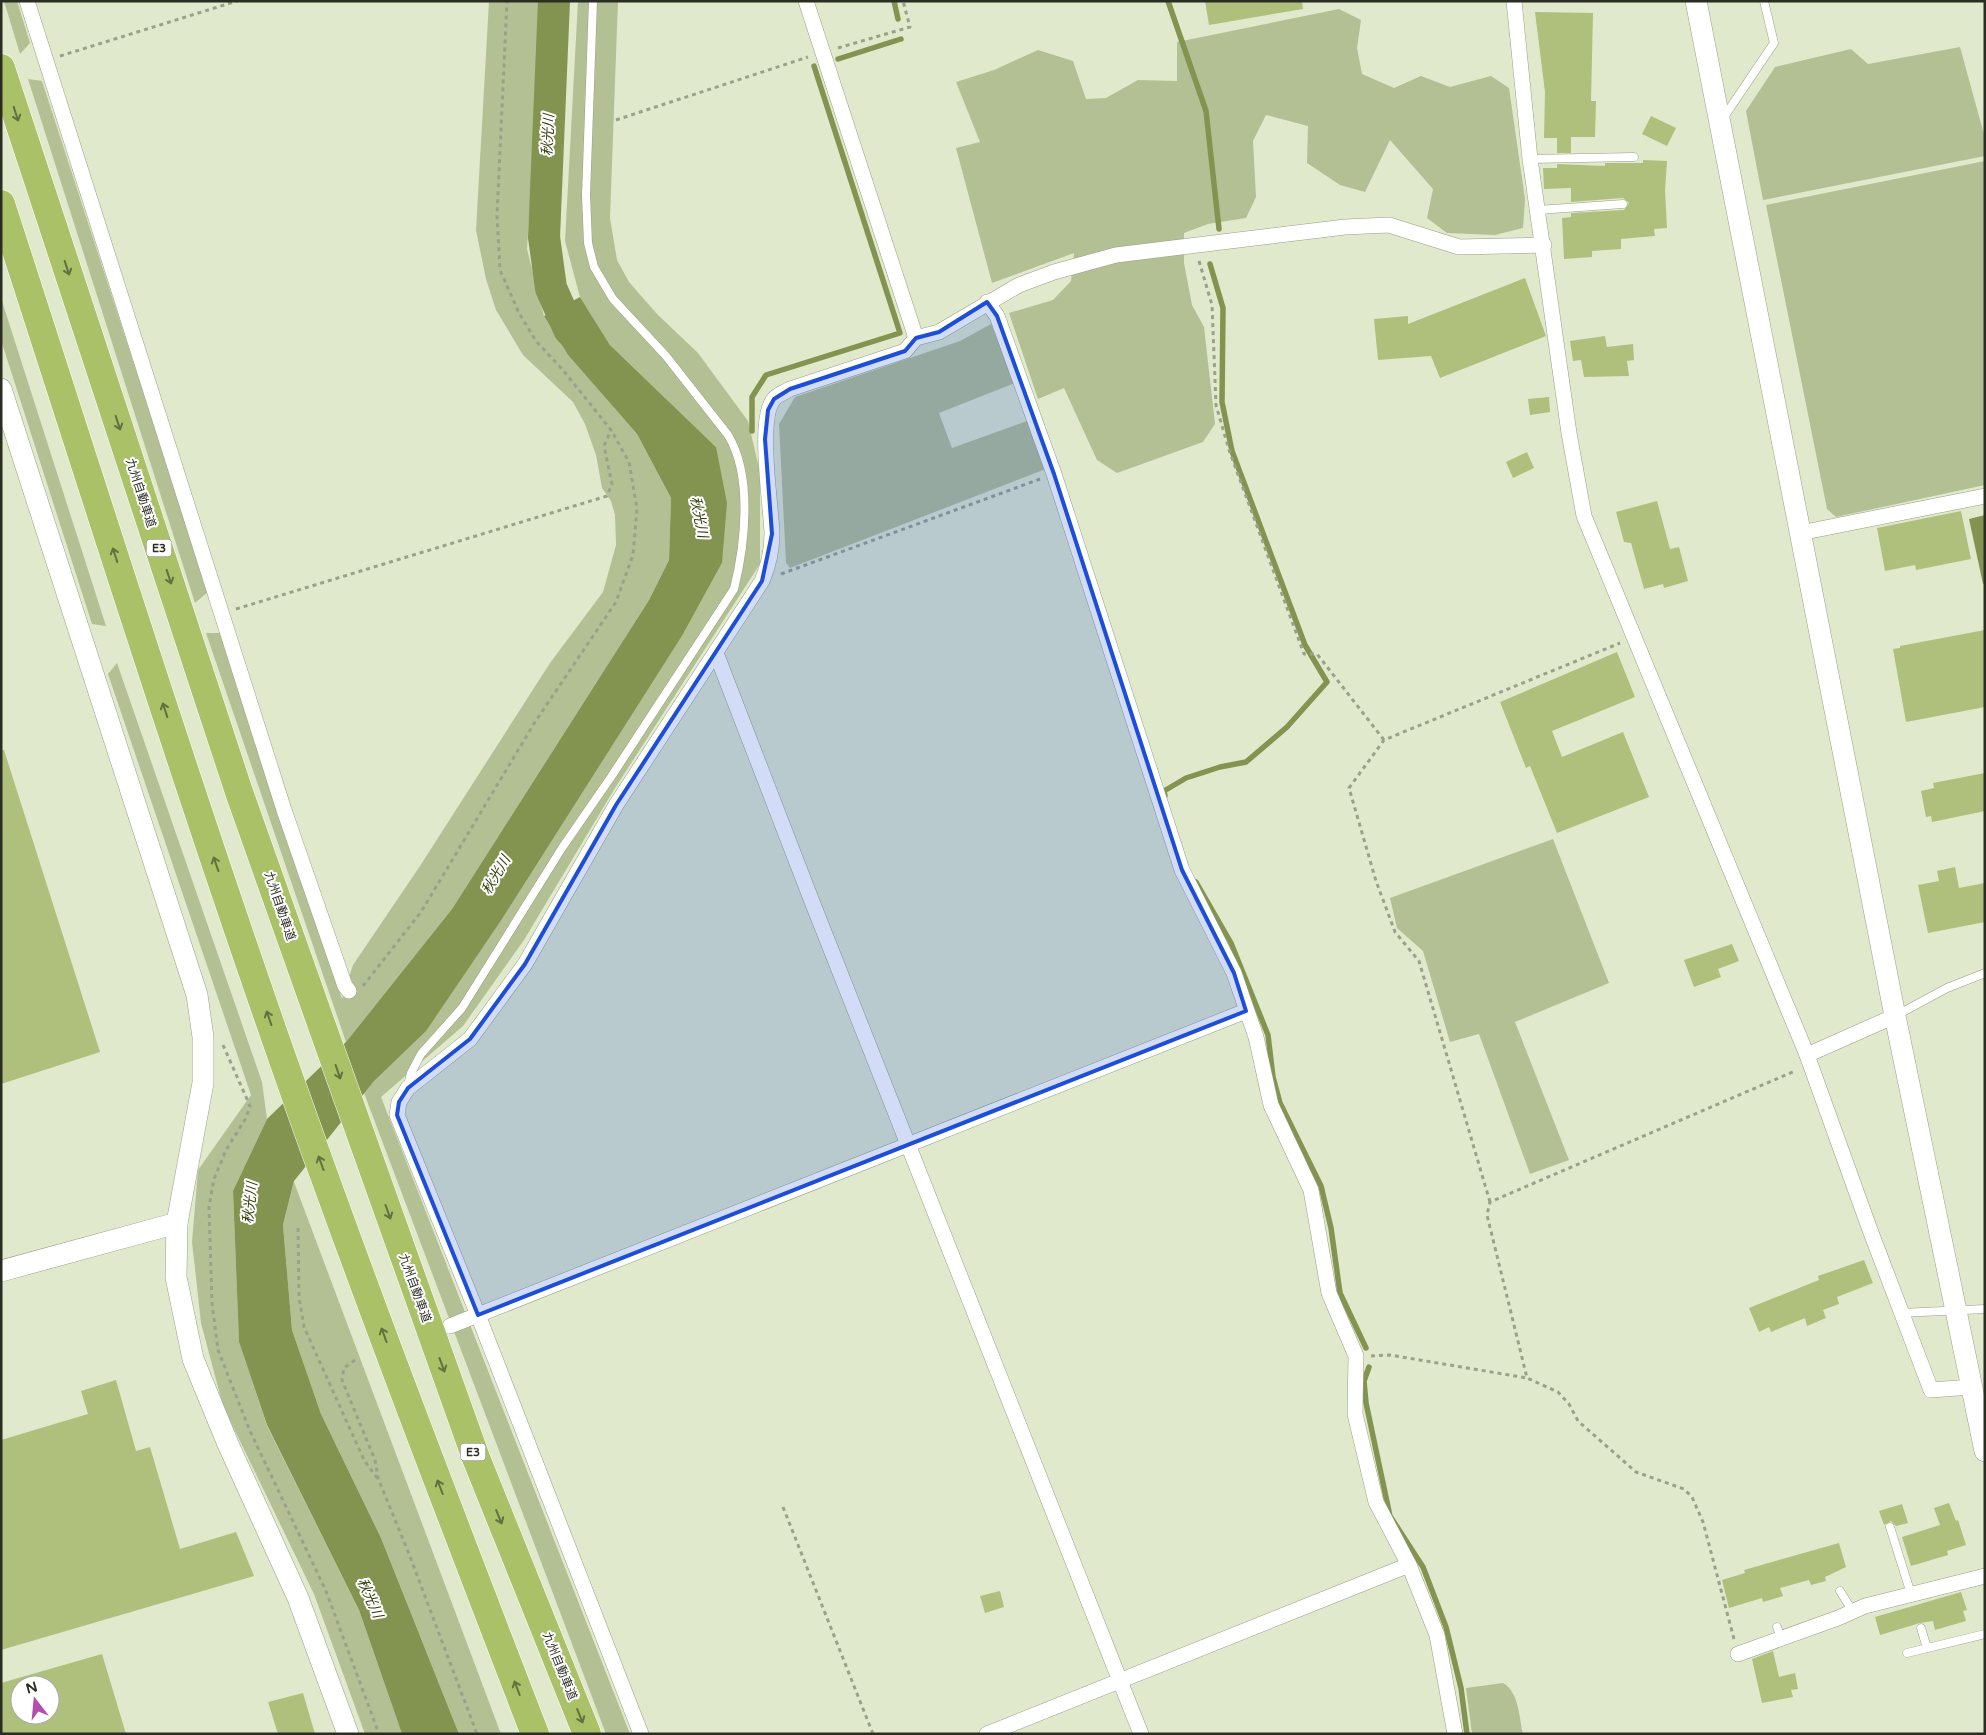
<svg xmlns="http://www.w3.org/2000/svg" width="1986" height="1735" viewBox="0 0 1986 1735" font-family="'Varela Round','Noto Sans JP',sans-serif">
	<style>
		.green { fill: #b3c094 }
		.water { fill: #839451 }
		.lines { fill: none; stroke-linecap: round; stroke-linejoin: round }
		.stream { stroke: #839451; stroke-width: 5.5 }
		.river { stroke: #839451; stroke-width: 32 }
		.building { fill: #aec07b; fill-rule: evenodd }
		.lane-casing { stroke: #98a085; stroke-width: 9 }
		.street-casing { stroke: #98a085; stroke-width: 16 }
		.secondary-casing { stroke: #98a085; stroke-width: 22 }
		.highway-casing { stroke: #fff; stroke-width: 29 }
		.path { stroke: #9aa18a; stroke-width: 3; stroke-dasharray: 4 4; stroke-linecap: butt }
		.lane { stroke: #fff; stroke-width: 8 }
		.street { stroke: #fff; stroke-width: 15 }
		.secondary { stroke: #fff; stroke-width: 21 }
		.highway { stroke: #aac167; stroke-width: 28 }
		.oneway { stroke: #647041 }
		.marked { fill: #1d4ed8; fill-opacity: 0.2; stroke: #1d4ed8; stroke-width: 4; stroke-linejoin: round }
		.labels { text-anchor: middle; dominant-baseline: central; stroke-width: 4; stroke-linejoin: round; paint-order: stroke }
		.shield { fill: #fff; stroke: #6a6c64; stroke-width: 1 }
		.shield-label { font-size: 11px; font-weight: bold; fill: #2a2d22 }
		.street-label { font-size: 12px; fill: #2a2d22; stroke: #fff }
		.water-label { font-size: 14px; font-style: italic; fill: #343f0a; stroke: #fff }
	</style>
	<rect width="100%" height="100%" fill="#e0e9cc"/>
	<g class="green">
		<path d="M4,1h13l13,42 -10,11z"/>
		<path d="M489,1h53l-15,248 17,67 24,39 69,79 34,64 -2,62 -20,40 -197,309 -106,133 -140,-409h15l121,366 11,-34 67,-99 130,-203 53,-71 13,-47 -1,-30 -4,-14 -9,-13 -6,-33 -11,-31 -12,-22 -50,-47 -27,-45 -10,-31 -10,-49z"/>
		<path d="M578,1h40l-8,217 7,42 12,22 28,32 41,39 50,68 12,51v92l-145,224 -91,152 -61,86 -82,71 249,637h-24l-242,-641 140,-177 178,-280 40,-73 -6,-116 -106,-102 -30,-48 -15,-56z"/>
		<path d="M1339,9l22,11 -4,28 5,26 32,14 27,-12 29,11 41,-11 18,12 16,111 -2,29 -28,7 -48,-2 -20,-15 6,-29 -43,-49 -25,52 -25,-7 -33,-22 1,-37 -42,-11 -13,26 3,56 -10,21 -38,6 -24,9v30l8,42 12,22 11,97 -12,18 -86,31 -20,-13 -33,-72 -26,11 -29,-86 44,-13 18,-19 3,-28 -82,30 -36,-135 24,-6 -24,-60 38,-12 44,-20 35,11 13,38 20,-1 32,-18 39,1v-39z"/>
		<path d="M1960,47l25,91v18l-222,44 -17,-89 29,-44 76,-18 17,15z"/>
		<path d="M28,79l14,2 166,511 -13,11z"/>
		<path d="M1985,161v324l-149,32 -9,-8 -61,-304z"/>
		<path d="M1,298l105,328 -14,-2 -91,-284z"/>
		<path d="M991,324l24,59 -76,30 13,35 75,-27 19,48 -256,99 -4,-5 -7,-139 16,-27 165,-56z"/>
		<path d="M117,663l145,419 5,37 -34,72 6,151 28,84 92,184 43,124h-37l-51,-140 -91,-188 -22,-83 -9,-81 6,-72 53,-75 -143,-421z"/>
		<path d="M1553,839l56,144 -94,39 54,138 -39,14 -51,-140 -29,8 -27,-91 -26,-23 -7,-30z"/>
		<path d="M294,1182l207,552h-42l-78,-196 -60,-124 -29,-84 -9,-105z"/>
		<path d="M1503,1683c16,9 16,34 20,51h-51l-6,-46z"/>
	</g>
	<g class="water">
		<path d="M580,297l30,48 106,102 11,56 -5,60 -40,73 -178,280 -78,115 -52,50 -80,100 -11,44 9,105 29,84 60,124 78,196h-57l-43,-124 -92,-185 -28,-83 -6,-151 34,-72 79,-77 106,-133 197,-309 20,-40 2,-62 -34,-64 -69,-79 -24,-39z"/>
		<path d="M1985,515v68l-2,1 -14,-65z"/>
	</g>
	<g class="lines">
		<g class="stream">
			<path d="M894,1l4,18"/>
			<path d="M1168,1l38,110 13,118"/>
			<path d="M838,59l63,-20"/>
			<path d="M752,431v-34l14,-22 134,-42 -86,-267"/>
			<path d="M1165,796l-1,-5 22,-13 34,-11 26,-5 41,-35 40,-45 -22,-37 -73,-194 -10,-49 1,-94 -13,-44"/>
			<path d="M1196,882l35,61 37,92 5,42 7,26 41,83 10,42 9,65 26,55"/>
			<path d="M1369,1367l-5,14 2,22 24,113 33,51 23,60 15,61 6,46"/>
		</g>
		<path class="river" d="M554,1l-10,236 7,51 18,41 14,15"/>
	</g>
	<g class="building">
		<path d="M1205,1h97l1,8 -94,16z"/>
		<path d="M1535,12l58,1 -2,88h5l-1,36h-24v16h-14v-15h-13l1,-46z"/>
		<path d="M1651,116l25,12 -9,18 -25,-12z"/>
		<path d="M1643,160l24,1 -2,30 2,37 -13,1 1,7 -34,3v10l-29,2v6l-28,2 -2,-41 9,-1v-4l53,-3 5,-7 -6,-5 -52,4v-14l-27,1 -1,-21h14v-4l48,2v-3h38z"/>
		<path d="M1525,278l21,58 -106,42 -9,-22 -53,4 -4,-41 34,-3v8z"/>
		<path d="M1605,336l2,11 26,-3 1,16 -7,1 2,15 -45,1 -3,-17 -8,1 -3,-20z"/>
		<path d="M1549,397l1,15 -20,3 -2,-16z"/>
		<path d="M1527,452l7,16 -21,10 -7,-16z"/>
		<path d="M1657,501l13,48 9,-2 9,34 -24,7 -1,-4 -19,5 -13,-46 -7,-1 -8,-30z"/>
		<path d="M1961,511l10,48 -55,11 -1,-5 -30,6 -8,-43z"/>
		<path d="M1985,630v77l-79,15 -13,-73 7,-1v-2z"/>
		<path d="M1617,652l18,45 -83,34 10,26 61,-25 26,65 -92,36 -27,-67 -4,2 -26,-66z"/>
		<path d="M1,750h3l96,302 -99,32z"/>
		<path d="M1985,773v38l-53,11 -1,-6 -5,1 -5,-26 13,-3 -1,-5z"/>
		<path d="M1955,867l4,21 26,-5v39l-57,11 -10,-48 21,-4 -2,-10z"/>
		<path d="M1732,944l7,17 -21,8 3,8 -27,10 -10,-27z"/>
		<path d="M1864,1260l9,23 -36,14 2,7 -16,6 3,8 -19,8 -2,-8 -34,14 -2,-5 -10,5 -10,-24 70,-28 -1,-4z"/>
		<path d="M116,1380l20,71 14,-4 30,102 56,-17 18,44 -253,74v-210l87,-26 -7,-23z"/>
		<path d="M1949,1503l7,18 2,-1 8,25 -19,6 1,4 -37,11 -9,-29 38,-12 -6,-17z"/>
		<path d="M1902,1504l6,19 -12,3 -5,-5 -7,4 -5,-14z"/>
		<path d="M1839,1543l7,24 -21,10 1,4 -15,4 -2,-5 -29,8 3,8 -20,6 -1,-4 -33,10 -7,-28 23,-7 -1,-3z"/>
		<path d="M1000,1591l4,16 -19,6 -5,-17z"/>
		<path d="M1961,1592l6,18 -4,1 3,10 -31,9 -2,-9 -13,2 -40,12 -5,-18z"/>
		<path d="M1773,1651l6,26 16,-4 3,16 -7,1 2,7 -31,6 -10,-44z"/>
		<path d="M102,1654l24,80h-125v-51zM20,1685h30v30h-30z"/>
		<path d="M303,1693l12,41h-37l-10,-32z"/>
	</g>
	<g class="lines">
		<defs>
			<g id="lane">
				<path d="M1724,117l50,-74 -10,-42"/>
				<path d="M1530,159l104,-2"/>
				<path d="M1538,210l85,-6"/>
				<path d="M1897,1015l50,-27 38,-15"/>
				<path d="M408,1086l3,-13 10,-19 41,-46 100,-160 49,-71 123,-188c11,-44 19,-113 -6,-154l-62,-79 -53,-57 -19,-32 -6,-24 -2,-48 7,-194"/>
				<path d="M1901,1313l84,-4"/>
				<path d="M1890,1527l21,67"/>
				<path d="M1840,1591l13,21"/>
				<path d="M1777,1627l4,11"/>
				<path d="M1921,1628l6,20"/>
				<path d="M1907,1653l78,-19"/>
			</g>
			<g id="street">
				<path d="M27,1l257,809 61,176 4,5"/>
				<path d="M806,1l110,337"/>
				<path d="M1514,1l16,158 39,274 15,83 223,539 63,175 61,160 40,-3"/>
				<path d="M987,302l10,14 57,158 128,396 52,103 22,64 15,68 40,85 18,103 27,63 -1,58 21,88 33,63 28,70 18,99"/>
				<path d="M1800,533l185,-37"/>
				<path d="M716,653l95,246 330,835"/>
				<path d="M1807,1055l88,-39"/>
				<path d="M450,1326l796,-315"/>
				<path d="M1738,1654l100,-36 27,-12 120,-30"/>
				<path d="M641,1734l-163,-419 -81,-200 2,-13 9,-14 62,-49 55,-75 91,-159 146,-224c6,-14 10,-32 10,-48 -1,-28 -15,-115 2,-134 3,-4 11,-7 16,-10l115,-38 11,-13 23,-6 80,-47 35,-13 62,-17 229,-28 44,-2 70,22 85,-2"/>
				<path d="M987,1734l422,-169"/>
			</g>
			<g id="secondary">
				<path d="M1696,1l199,1015 90,435"/>
				<path d="M1,389l196,606 6,42v46l-26,140 -1,54 17,82 35,85 70,154 50,136"/>
				<path d="M1,1271l176,-48"/>
			</g>
			<g id="highway">
				<path d="M1,68l238,724 83,234 154,432 111,276"/>
				<path d="M1,204c93,287 183,574 283,859 79,225 165,448 251,671"/>
			</g>
		</defs>
		<use href="#lane" class="lane-casing"/>
		<use href="#street" class="street-casing"/>
		<use href="#secondary" class="secondary-casing"/>
		<use href="#highway" class="highway-casing"/>
		<g class="path">
			<path d="M838,48l72,-21 -7,-26"/>
			<path d="M60,56l177,-55"/>
			<path d="M616,120l192,-63"/>
			<path d="M1199,261l13,44 4,100 13,45 75,204h13l67,86"/>
			<path d="M781,574l259,-95"/>
			<path d="M236,609l371,-113 5,-12 -8,-38 7,-16"/>
			<path d="M363,986l58,-74 114,-190 81,-120 17,-47 4,-46 -8,-47 -18,-32 -48,-60 -27,-29 -17,-28 -19,-43 -3,-55 10,-214"/>
			<path d="M223,1045l27,61 -4,12 -20,32 -12,29 -5,28 3,96 6,47 32,81 76,160 53,143"/>
			<path d="M1490,1202l-71,-241 -24,-29 -19,-51 -27,-93 35,-48 236,-97"/>
			<path d="M298,1228l1,69 5,30 60,133 13,18"/>
			<path d="M1371,1356l19,-1 137,23"/>
			<path d="M355,1360l-11,8 -2,12 33,80 3,18 31,76 68,180"/>
			<path d="M783,1507l90,227"/>
			<path d="M1734,1639l-31,-117 -11,-25 -8,-8 -48,-17 -58,-51 -9,-17 -11,-12 -31,-14 -40,-163 3,-13 305,-131"/>
		</g>
		<use href="#lane" class="lane"/>
		<use href="#street" class="street"/>
		<use href="#secondary" class="secondary"/>
		<use href="#highway" class="highway"/>
	</g>
	<defs><path id="oneway-shaft" d="M-6 0H5M1.5-3L5.5 0L1.5 3" fill="none" stroke-width="1.6" stroke-linecap="round" stroke-linejoin="round" transform="scale(1.25)"/></defs>
	<g class="oneway">
		<use href="#oneway-shaft" transform="translate(16 114) rotate(72)"/>
		<use href="#oneway-shaft" transform="translate(67 268) rotate(72)"/>
		<use href="#oneway-shaft" transform="translate(118 423) rotate(72)"/>
		<use href="#oneway-shaft" transform="translate(115 555) rotate(-108)"/>
		<use href="#oneway-shaft" transform="translate(169 577) rotate(72)"/>
		<use href="#oneway-shaft" transform="translate(165 710) rotate(-108)"/>
		<use href="#oneway-shaft" transform="translate(216 864) rotate(-109)"/>
		<use href="#oneway-shaft" transform="translate(269 1018) rotate(-109)"/>
		<use href="#oneway-shaft" transform="translate(338 1072) rotate(71)"/>
		<use href="#oneway-shaft" transform="translate(321 1163) rotate(-110)"/>
		<use href="#oneway-shaft" transform="translate(388 1212) rotate(70)"/>
		<use href="#oneway-shaft" transform="translate(384 1335) rotate(-110)"/>
		<use href="#oneway-shaft" transform="translate(442 1365) rotate(70)"/>
		<use href="#oneway-shaft" transform="translate(440 1487) rotate(-111)"/>
		<use href="#oneway-shaft" transform="translate(499 1517) rotate(68)"/>
		<use href="#oneway-shaft" transform="translate(517 1688) rotate(-111)"/>
		<use href="#oneway-shaft" transform="translate(580 1716) rotate(68)"/>
	</g>
	<path class="marked" d="M987,302l10,14 57,158 128,396 52,103 12,38 -768,304 -81,-200 2,-13 9,-14 62,-49 55,-75 91,-159 146,-224 10,-47 -7,-95 3,-29 6,-11 16,-10 115,-38 11,-13 23,-6z"/>
	<g class="labels">
		<g class="shield">
			<rect x="146.5" y="539.5" width="25" height="17" rx="4"/>
			<rect x="460.5" y="1443.5" width="25" height="17" rx="4"/>
		</g>
		<g class="shield-label">
			<text x="159" y="548">E3</text>
			<text x="473" y="1452">E3</text>
		</g>
		<g class="street-label">
			<text transform="translate(141 493) rotate(72)">九州自動車道</text>
			<text transform="translate(280 906) rotate(71)">九州自動車道</text>
			<text transform="translate(415 1288) rotate(70)">九州自動車道</text>
			<text transform="translate(560 1666) rotate(68)">九州自動車道</text>
		</g>
		<g class="water-label">
			<text transform="translate(548 135) rotate(-87)">秋光川</text>
			<text transform="translate(699 517) rotate(79)">秋光川</text>
			<text transform="translate(496 875) rotate(-60)">秋光川</text>
			<text transform="translate(250 1203) rotate(-84)">秋光川</text>
			<text transform="translate(370 1598) rotate(66)">秋光川</text>
		</g>
	</g>
	<rect width="1986" height="1735" fill="none" stroke="#2a2d22" stroke-width="5"/>
	<g transform="translate(35 1700) rotate(344)"><circle r="24" fill="#ffffff" stroke="#aaaba7"/>
	<path d="M0-4L9 19L0 12L-9 19Z" fill="#b64cad"/>
	<text y="-8" font-size="14" font-weight="bold" text-anchor="middle" fill="#2a2d22">N</text>
	</g>
</svg>
